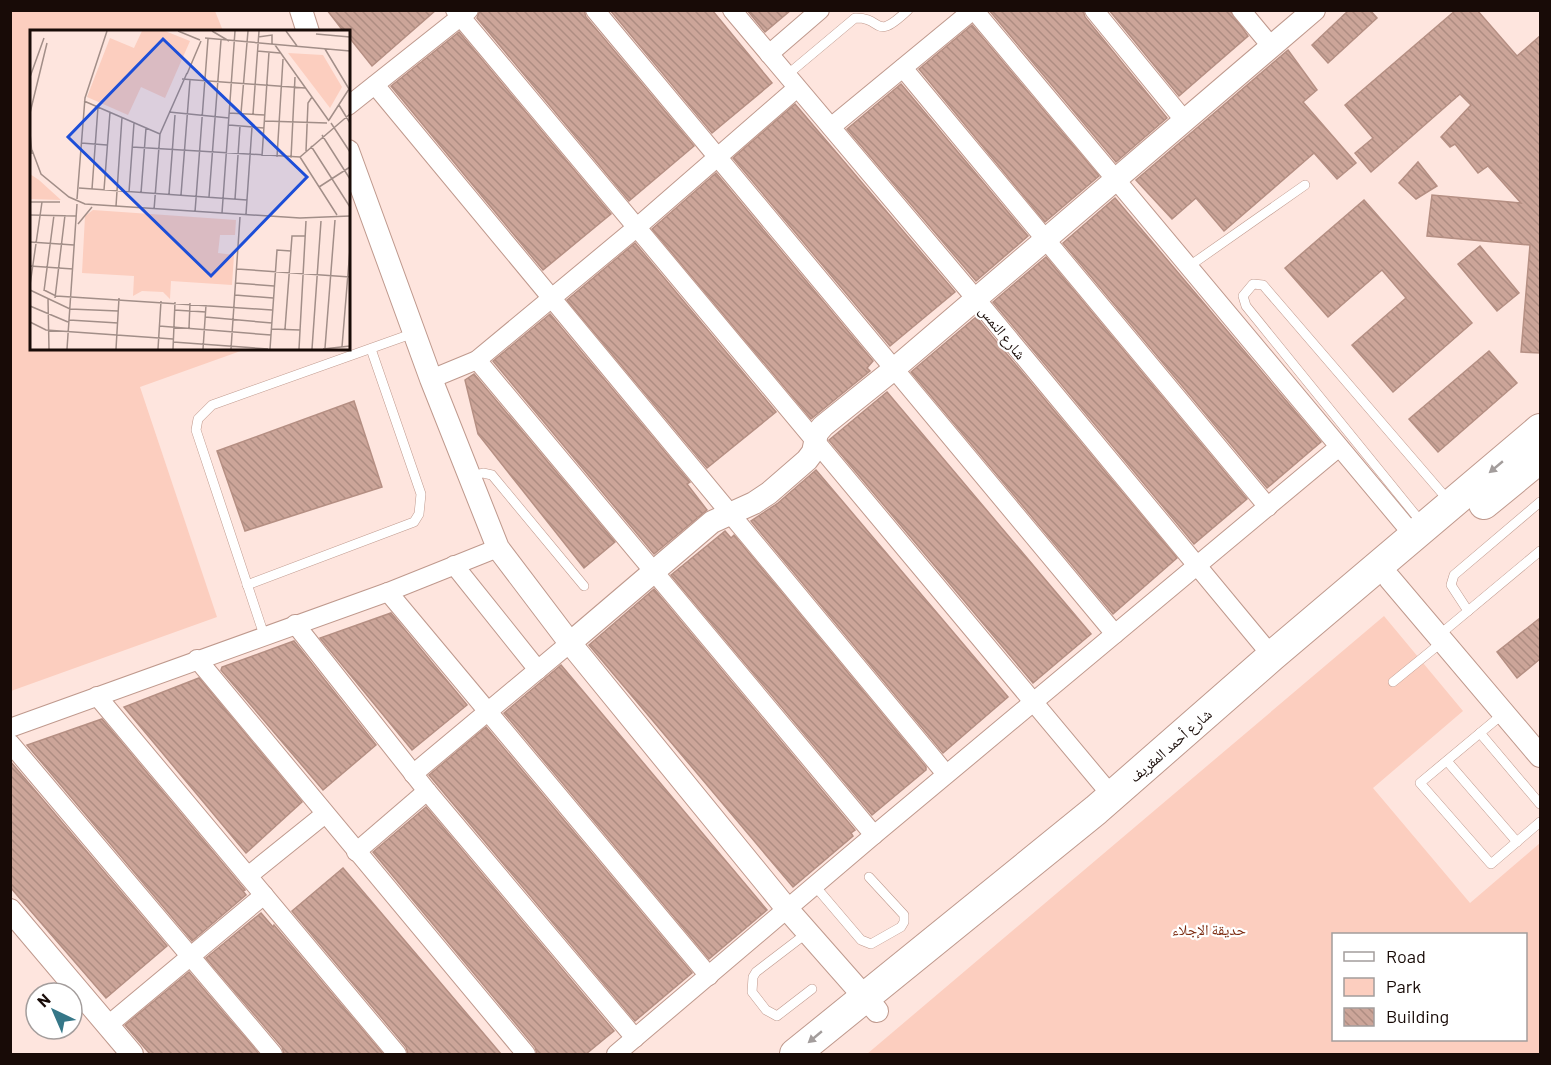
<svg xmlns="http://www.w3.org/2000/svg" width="1551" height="1065" viewBox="0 0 1551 1065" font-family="Barlow,'Noto Naskh Arabic',sans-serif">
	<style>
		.park { fill: #fccebf; fill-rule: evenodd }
		.building { fill: url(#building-back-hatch); stroke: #b58f83; stroke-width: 1.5 }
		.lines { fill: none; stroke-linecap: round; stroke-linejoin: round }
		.service-casing { stroke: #bf998d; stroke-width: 10 }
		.minor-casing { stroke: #bf998d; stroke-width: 20 }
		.tertiary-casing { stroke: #bf998d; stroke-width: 24 }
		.trunk-casing { stroke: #bf998d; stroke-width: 32 }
		.service { stroke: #fff; stroke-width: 9 }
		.minor { stroke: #fff; stroke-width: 18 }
		.tertiary { stroke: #fff; stroke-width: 22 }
		.trunk { stroke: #fff; stroke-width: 30 }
		.oneway { fill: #a39d9c }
		.labels { text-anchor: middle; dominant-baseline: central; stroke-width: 4.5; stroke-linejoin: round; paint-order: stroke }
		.street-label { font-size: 15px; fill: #180b07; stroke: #fff }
		.park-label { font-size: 15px; fill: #7d2c11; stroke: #fff }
		.inset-road { fill: none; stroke: #a28e88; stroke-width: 1.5 }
		.view { fill: #1d4ed8; fill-opacity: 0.15; stroke: #1d4ed8; stroke-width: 3 }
		.inset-edge { fill: none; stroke: #180b07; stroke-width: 3 }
	</style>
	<defs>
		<pattern id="building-back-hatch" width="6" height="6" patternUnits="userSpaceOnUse" patternTransform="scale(1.5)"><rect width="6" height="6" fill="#cca599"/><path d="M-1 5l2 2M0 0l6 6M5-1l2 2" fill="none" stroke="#ae8d82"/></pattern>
	</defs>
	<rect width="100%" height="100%" fill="#fee5de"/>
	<g class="park">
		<path d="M10,11h205l8,20 -191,1v316h217l-109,39 77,230 -206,74z"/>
		<path d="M1384,616l79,95 -90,77 97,115 70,-60v211h-673zM1334,934h192v106h-192z"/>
	</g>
	<g class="building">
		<path d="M327,10h109l-64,56 -24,-30v-4h-4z"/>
		<path d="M480,10h104l2,7 108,129 -65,55 -152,-183z"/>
		<path d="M610,10h102l60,73 -60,50z"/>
		<path d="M747,10h44l-26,22z"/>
		<path d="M989,10h94l2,7 82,101 -51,44z"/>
		<path d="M1109,10h121l18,26 -69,60z"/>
		<path d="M1349,10h21l7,8 -49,45 -16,-18z"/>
		<path d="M1456,10h21l40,46 23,-20v317l-19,-1 9,-107 -103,-9 5,-41 89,8 -33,-37 -10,7 -23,-29 -5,3 -9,-10 30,-32 -11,-11 -89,78 -16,-19 18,-15 -28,-33z"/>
		<path d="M972,25l127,151 -54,46 -126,-153z"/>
		<path d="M459,32l152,182 -68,56 -152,-184z"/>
		<path d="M1288,50l29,40 -14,12 53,61 -19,16 -23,-26 -90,78 -28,-33 -24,21 -36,-39z"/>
		<path d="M901,84l127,152 -52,45 -129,-152z"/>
		<path d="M795,104l160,188 -65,54 -157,-188z"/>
		<path d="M1418,162l19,24 -21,13 -17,-16z"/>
		<path d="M716,173l157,188 -6,7 3,3 -59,48 -159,-190z"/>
		<path d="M1115,198l206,244 -54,46 -204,-245z"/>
		<path d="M1364,200l108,123 -79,69 -41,-47 54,-47 -24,-28 -54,47 -43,-49z"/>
		<path d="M635,243l141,169 -69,56 -140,-168z"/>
		<path d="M1480,246l39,47 -22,18 -39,-47z"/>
		<path d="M1046,257l201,242 -53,45 -201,-242z"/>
		<path d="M550,314l140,168 -3,2 20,26 -53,44 -161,-193z"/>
		<path d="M976,317l201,241 -64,56 -202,-242z"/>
		<path d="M1489,351l28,32 -79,69 -29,-33z"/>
		<path d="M474,374l141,168 -31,26 -106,-134 -13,-54z"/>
		<path d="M887,392l204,242 -58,49 -204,-243z"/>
		<path d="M354,401l28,86 -137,44 -28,-80z"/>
		<path d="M816,470l192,227 -65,56 -192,-232 27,-18z"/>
		<path d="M725,531l6,7 3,-3 192,232v3l-54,45 -201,-240z"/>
		<path d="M654,589l201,241 -4,3 2,3 -60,51 -204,-242z"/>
		<path d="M391,613l76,92 -55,45 -92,-112z"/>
		<path d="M1540,618v41l-23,19 -20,-26z"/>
		<path d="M294,641l82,104 -53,45 -102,-120 1,-3z"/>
		<path d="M561,665l206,245 -58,49 -205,-246z"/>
		<path d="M199,678l103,124 -56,51 -122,-146z"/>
		<path d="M102,719l143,171 -2,1 3,4 -54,46 -165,-196z"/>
		<path d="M486,727l206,246 -57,48 -206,-246z"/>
		<path d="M10,761l157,185 -61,52 -96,-111z"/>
		<path d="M426,807l188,224 -28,23h-49l-2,-7 -162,-195z"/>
		<path d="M343,868l158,186h-93l-2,-7 -114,-136z"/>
		<path d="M261,913l12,14 1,-2 109,129h-99l-2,-7 -76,-89z"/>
		<path d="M189,972l70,82h-109l-7,-8 -18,-21z"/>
	</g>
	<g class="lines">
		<defs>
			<g id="service">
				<path d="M787,75l68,-57c29,-1 18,25 53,-8"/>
				<path d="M1188,267l117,-82"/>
				<path d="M471,476l12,-3 9,2 92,111"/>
				<path d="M1422,523l-176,-217 -3,-10 10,-12 10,1 185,215"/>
				<path d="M247,585l167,-63 5,-8 2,-20 -50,-145"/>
				<path d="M1468,611l-17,-26 3,-10 86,-73"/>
				<path d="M264,635l-68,-205 2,-11 14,-14 202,-72"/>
				<path d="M1438,636l102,-85"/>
				<path d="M1393,682l49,-40"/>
				<path d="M1504,713l-84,70 71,81 49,-42"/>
				<path d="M1480,733l60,71"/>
				<path d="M1447,761l70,81"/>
				<path d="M815,886l46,54 10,4 30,-17 3,-5v-7l-35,-38"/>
				<path d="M807,933l-51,39 -3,5 -1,15 14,18 11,6 35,-27"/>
			</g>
			<g id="minor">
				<path d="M455,10l657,786"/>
				<path d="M595,10l520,624"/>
				<path d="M732,10l244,289 296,357"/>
				<path d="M974,10l440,526"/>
				<path d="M1094,10l90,110"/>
				<path d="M1241,10l30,36"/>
				<path d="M769,54l51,-44"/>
				<path d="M903,68l365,439"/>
				<path d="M375,85l571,689"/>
				<path d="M348,106l121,-96"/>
				<path d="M831,127l142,-117"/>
				<path d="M477,360l397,475"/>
				<path d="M431,379l46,-19 159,-132 161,-140"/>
				<path d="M454,565l84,105"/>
				<path d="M388,592l321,384"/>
				<path d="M295,624l132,167 208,247"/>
				<path d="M197,659l329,395"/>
				<path d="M97,696l300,358"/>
				<path d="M10,728l378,-136 110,-44"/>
				<path d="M10,743l263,311"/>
				<path d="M413,774l157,-131"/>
				<path d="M356,852l71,-61"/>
				<path d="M248,876l77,-62"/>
				<path d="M107,1026l157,-131"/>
				<path d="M616,1054l258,-219 465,-388"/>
			</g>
			<g id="tertiary">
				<path d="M301,10l7,22"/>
				<path d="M348,151l83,228 67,169 72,95 218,267 89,101"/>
				<path d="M1390,579l150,177"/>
				<path d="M570,643l142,-121 42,-19 15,-10 38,-33 6,-8 4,-19 6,-7 71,-57 420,-359"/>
				<path d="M10,910l122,144"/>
			</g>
			<g id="trunk">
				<path d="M1484,504l56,-46"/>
				<path d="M795,1054l301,-244 176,-154 268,-227"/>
			</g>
		</defs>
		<use href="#service" class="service-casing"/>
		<use href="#minor" class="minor-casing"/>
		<use href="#tertiary" class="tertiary-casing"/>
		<use href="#trunk" class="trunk-casing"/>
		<use href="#service" class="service"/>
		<use href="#minor" class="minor"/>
		<use href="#tertiary" class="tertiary"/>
		<use href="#trunk" class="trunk"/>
	</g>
	<defs><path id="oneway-solid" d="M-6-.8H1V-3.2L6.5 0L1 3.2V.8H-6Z" transform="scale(1.5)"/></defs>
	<g class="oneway">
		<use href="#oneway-solid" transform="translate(1496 467) rotate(140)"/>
		<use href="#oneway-solid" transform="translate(815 1037) rotate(140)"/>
	</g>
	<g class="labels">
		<g class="street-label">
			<text transform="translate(1003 332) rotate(51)">شارع النمس</text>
			<text transform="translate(1170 745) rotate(-41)">شارع أحمد المقريف</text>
		</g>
		<g class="park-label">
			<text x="1209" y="929">حديقة الإجلاء</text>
		</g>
	</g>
	<g transform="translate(30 30)">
		<rect width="320" height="320" fill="#fee5de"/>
		<path d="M258,23l35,2 19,32 -12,21zM0,144l9,6 22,20 -31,-1z" fill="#fccebf"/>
		<path d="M112,1h23l25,10 -25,57 -24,-11 -13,28 -41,-18 23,-59 24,10zM63,180l143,10 -1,15h-15l-2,18 16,2 -2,30 -61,-4 -1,18 -7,-7 -21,-1 -9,5 1,-20 -52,-3 3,-57z" fill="#fccebf"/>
		<path class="inset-road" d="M148,1l22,9M182,1l17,10M256,1l11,15M286,4l34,3M228,7l14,-2v9M175,8l145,13M245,15l54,76M295,19l24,40M227,21l23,2M157,44l14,-33M0,47l14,-39M152,49l123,9M54,71l76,33M309,75l11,18M139,82l60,6M0,83l17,-70M199,83l36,2M211,83l7,-82M223,84l6,-83M299,90l20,-31M235,91l62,2M301,93l19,29M199,95l35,3M0,103l2,21M292,105l28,44M51,113l26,2M281,116l39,61M102,117l168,10 50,-43M2,120l9,24 28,23 16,7 215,14 50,-2M276,121l2,-48 4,-6M232,126l7,-104M247,127l6,-98M270,127l37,58M261,128l4,-81M289,157l31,-20M49,158l168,12M62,159l6,-82M74,160l6,-78M99,162l5,-69M111,163l5,-65M139,164l6,-79M151,165l9,-115M179,167l12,-157M47,169l8,-101 22,-67M205,169l5,-73M0,172h30M86,176l6,-89M124,180l6,-76 27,-61M165,182l13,-173M192,183l13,-182M216,184l6,-87M0,185l46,1M48,194l14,-17M0,212l44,3M0,236l43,3M207,239l113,8M205,253l39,3M0,255l12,-83M0,260l40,19 48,2M14,260l12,6 216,14M14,261l10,-76M205,265l38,3M25,268l10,-83M18,269l1,50M0,276l38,16M144,280l32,2M175,287l67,6M39,290l49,3M0,292l16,8 127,9M129,296l112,9M159,298l1,-25M241,299l29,1M255,299l7,-93h13M143,312l95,7M312,317l8,-98M295,318l10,-128M37,319l10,-145M86,319l3,-51M128,319l3,-48M143,319l2,-47M173,319l3,-44M201,319l9,-132M240,319l7,-99 14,1M269,319l7,-128M282,319l9,-128M293,319l27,-3"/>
		<path class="view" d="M133,9l144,138 -96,99 -143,-139z"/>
		<rect width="320" height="320" class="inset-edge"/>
	</g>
	<rect width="1551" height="1065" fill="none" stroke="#180b07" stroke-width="24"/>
	<rect x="1332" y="933" width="195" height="108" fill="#ffffff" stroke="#a39d9c" stroke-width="1.5"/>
	<rect x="1344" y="952" width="30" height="9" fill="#ffffff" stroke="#a39d9c" stroke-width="1.5"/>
	<text x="1386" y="963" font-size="18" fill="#180b07">Road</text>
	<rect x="1344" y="978" width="30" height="18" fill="#fccebf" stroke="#a39d9c" stroke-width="1.5"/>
	<text x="1386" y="993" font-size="18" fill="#180b07">Park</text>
	<rect x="1344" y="1008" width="30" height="18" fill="url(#building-back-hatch)" stroke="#a39d9c" stroke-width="1.5"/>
	<text x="1386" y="1023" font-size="18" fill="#180b07">Building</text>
	<g transform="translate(54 1011) rotate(316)"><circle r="28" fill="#ffffff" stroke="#a39d9c" stroke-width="1.5"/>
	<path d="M0-4.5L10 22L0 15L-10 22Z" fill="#357788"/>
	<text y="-9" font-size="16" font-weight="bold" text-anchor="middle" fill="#180b07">N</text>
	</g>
</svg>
